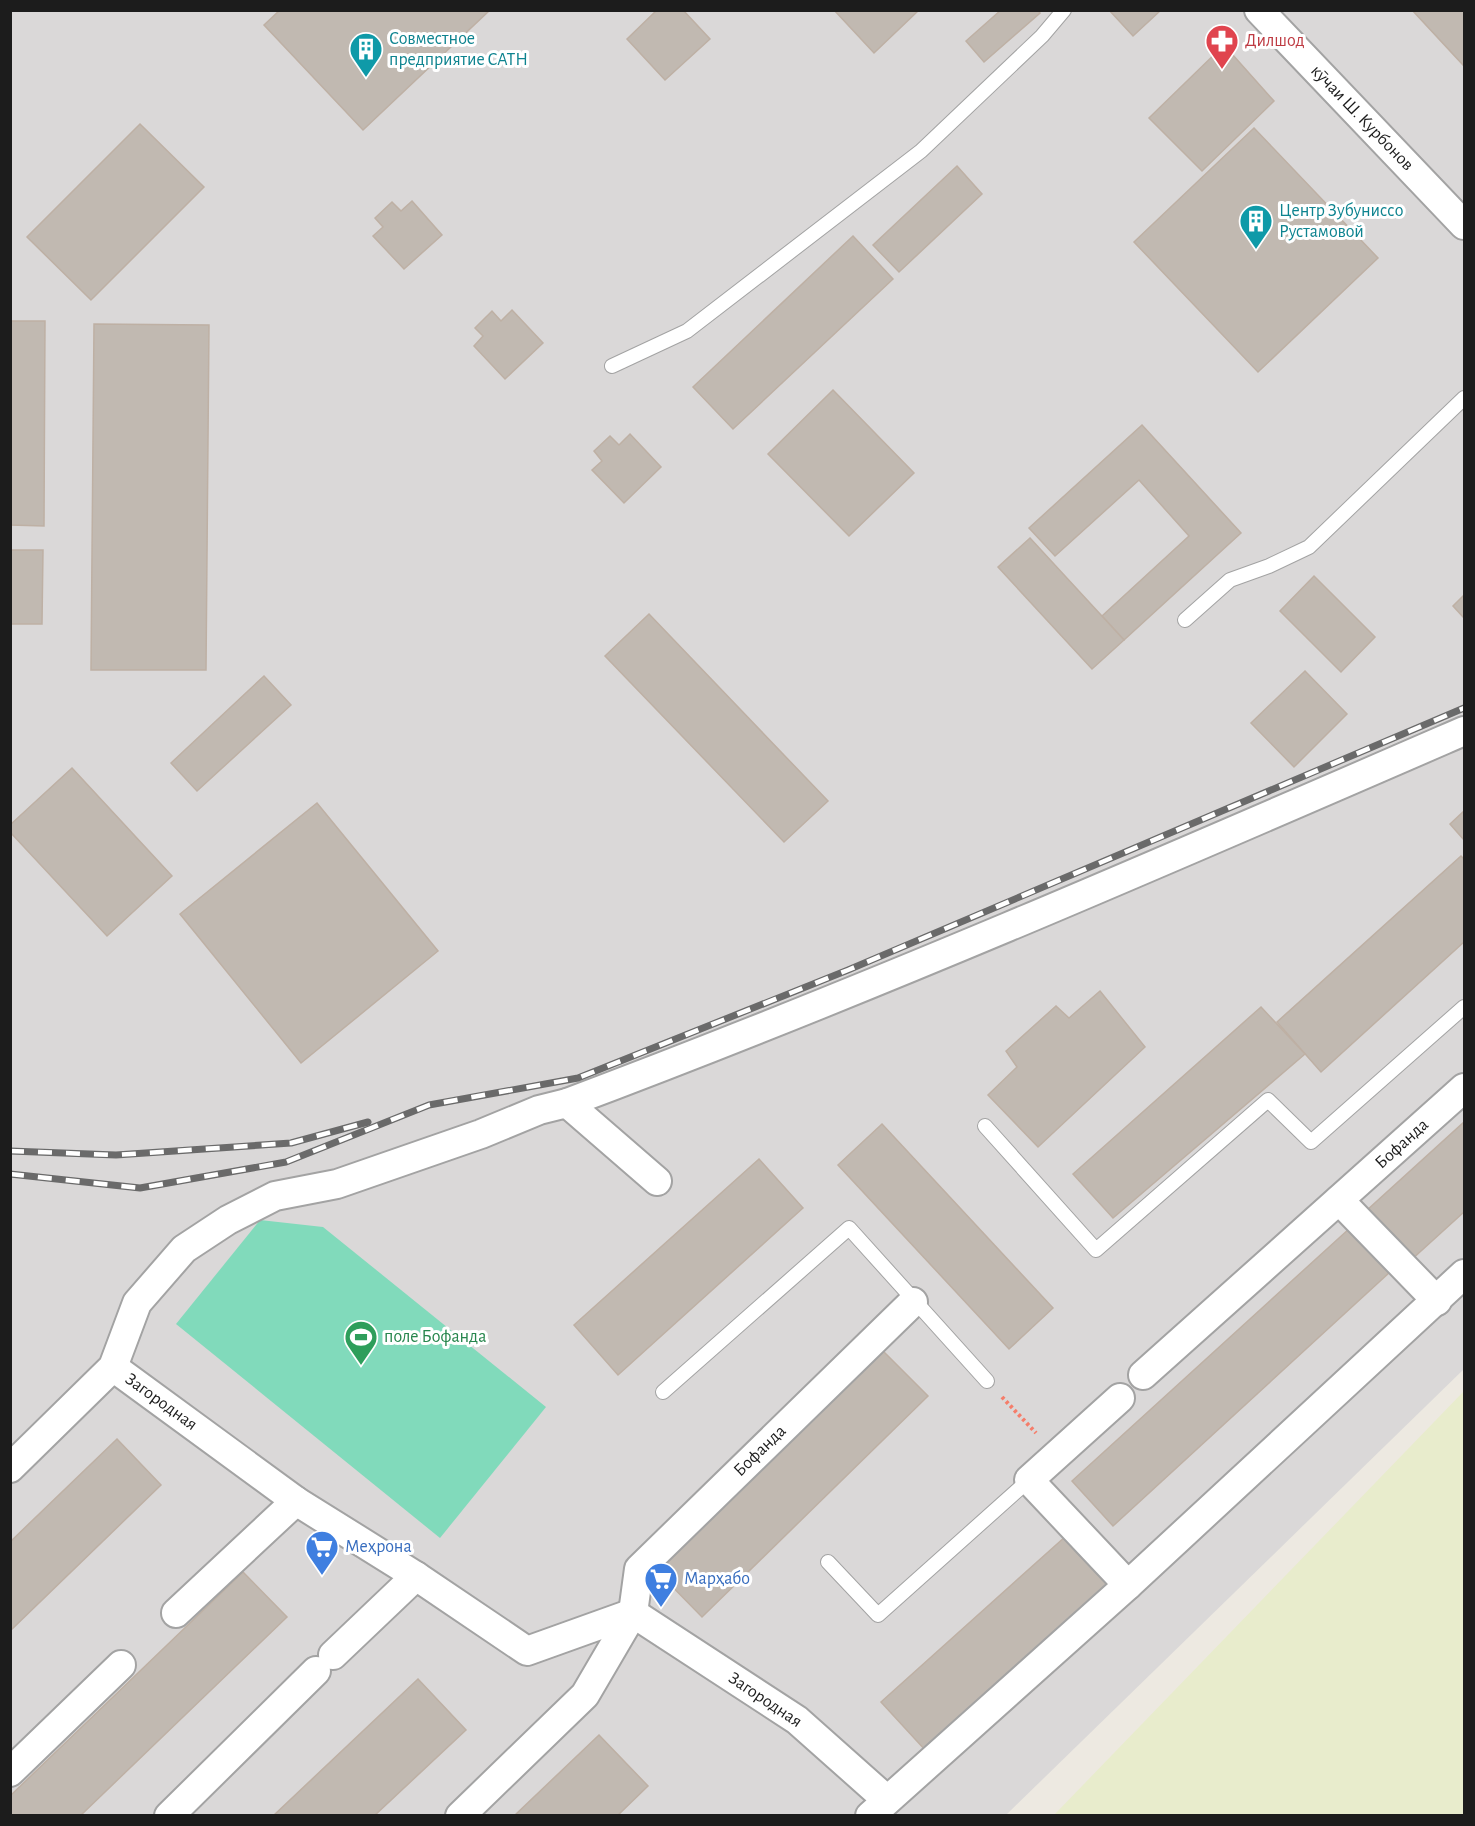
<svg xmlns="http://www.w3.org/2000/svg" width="1475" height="1826" viewBox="0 0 1475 1826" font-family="'Alegreya Sans',sans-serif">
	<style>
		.residential { fill: #dad8d8 }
		.farmland { fill: #e8eccc }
		.pitch { fill: #81dabb }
		.building { fill: #c1b9b1; stroke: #beb0a4; stroke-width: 1.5 }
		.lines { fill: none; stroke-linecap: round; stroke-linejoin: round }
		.lane-casing { stroke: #a3a3a3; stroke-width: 16 }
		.street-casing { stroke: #a3a3a3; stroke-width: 32 }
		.path { stroke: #f57d6a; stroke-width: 4; stroke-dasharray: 3 3; stroke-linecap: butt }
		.lane { stroke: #fff; stroke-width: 14 }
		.street { stroke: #fff; stroke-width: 28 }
		.rail-casing { stroke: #6a6a6a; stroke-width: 7 }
		.rail { stroke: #fff; stroke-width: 4.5; stroke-dasharray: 14; stroke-linecap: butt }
		.labels { text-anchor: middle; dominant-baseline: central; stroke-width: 6; stroke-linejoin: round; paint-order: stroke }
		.culture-label { font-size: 18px; fill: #0d838f; stroke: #fff; text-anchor: start }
		.health-label { font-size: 18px; fill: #be3a42; stroke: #fff; text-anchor: start }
		.street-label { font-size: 18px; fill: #1c1c1c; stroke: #fff }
		.leisure-label { font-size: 18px; fill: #27864d; stroke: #fff; text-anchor: start }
		.shop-label { font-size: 18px; fill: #366cbe; stroke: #fff; text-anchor: start }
	</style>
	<rect width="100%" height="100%" fill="#ede9e1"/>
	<path class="residential" d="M11,11h1453v1358l-458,446 -995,1z"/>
	<path class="farmland" d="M1464,1391v424h-410z"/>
	<path class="pitch" d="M260,1220l63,7 223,180 -106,131 -264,-214z"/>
	<g class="building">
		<path d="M280,10h210l-127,120 -99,-105z"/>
		<path d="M657,10h26l27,29 -45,41 -38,-41z"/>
		<path d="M834,10h85l-45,43z"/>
		<path d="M1001,10h37l2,3 -56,49 -18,-21z"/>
		<path d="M1109,10h52l-28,26z"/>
		<path d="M1412,10h52v56z"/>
		<path d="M1224,45l50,56 -72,70 -53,-53z"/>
		<path d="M140,124l64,63 -113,113 -64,-63z"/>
		<path d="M1254,128l124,130 -120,114 -124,-130z"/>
		<path d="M957,166l25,28 -83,78 -26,-27z"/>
		<path d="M412,201l30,34 -38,34 -31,-33 10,-9 -8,-9 17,-16 9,9z"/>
		<path d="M853,236l40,43 -160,150 -40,-42z"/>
		<path d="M512,310l31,33 -38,36 -31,-33 9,-10 -8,-8 17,-17 9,10z"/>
		<path d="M10,321h35l-1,205 -34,-1z"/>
		<path d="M94,324l115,1 -3,345h-115z"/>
		<path d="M833,390l81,83 -65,63 -81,-82z"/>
		<path d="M1142,425l99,108 -117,107 -22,-24 87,-80 -50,-56 -84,76 -26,-28z"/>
		<path d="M630,434l31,33 -37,36 -32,-33 10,-9 -8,-10 16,-15 9,9z"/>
		<path d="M1030,538l94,102 -32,29 -94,-102z"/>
		<path d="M10,550h33l-1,74h-32z"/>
		<path d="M1314,576l61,61 -34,35 -61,-61z"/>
		<path d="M1464,595v23l-11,-12z"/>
		<path d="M649,614l179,187 -44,41 -179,-186z"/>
		<path d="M1305,671l42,43 -53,53 -43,-44z"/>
		<path d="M264,676l27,29 -94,86 -26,-28z"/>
		<path d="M72,768l100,108 -65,60 -97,-104v-7z"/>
		<path d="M317,803l121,148 -137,112 -121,-149z"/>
		<path d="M1464,811v29l-14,-16z"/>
		<path d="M1461,856l3,3v83l-143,130 -44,-50z"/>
		<path d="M1100,991l45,56 -107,100 -50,-52 29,-28 -11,-16 50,-45 13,12z"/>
		<path d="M1261,1007l44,47 -192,164 -40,-44z"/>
		<path d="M1464,1122v90l-54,49 -44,-50z"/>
		<path d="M882,1124l171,184 -44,41 -171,-184z"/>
		<path d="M759,1159l44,49 -185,167 -44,-50z"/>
		<path d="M1350,1228l40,44 -277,254 -41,-45z"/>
		<path d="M880,1348l48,48 -226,221 -48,-49z"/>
		<path d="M117,1439l44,46 -151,146v-89z"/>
		<path d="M1066,1536l44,49 -184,166 -45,-49z"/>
		<path d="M243,1572l44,45 -207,199h-70v-20z"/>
		<path d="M418,1679l48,51 -92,86h-101z"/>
		<path d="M599,1735l49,51 -31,30h-103z"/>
	</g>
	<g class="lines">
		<defs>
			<g id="lane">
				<path d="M612,366l75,-35 234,-180 121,-115 22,-26"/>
				<path d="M1185,620l45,-40 39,-14 40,-19 155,-149"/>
				<path d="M985,1126l111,124 172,-150 43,42 153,-135"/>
				<path d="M663,1392l186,-164 138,153"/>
				<path d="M828,1562l50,53 151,-135"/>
			</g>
			<g id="street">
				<path d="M1259,10l205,215"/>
				<path d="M567,1103c304,-114 600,-243 897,-372"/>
				<path d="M1339,1200l98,101"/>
				<path d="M113,1367l183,134 120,75 111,75 106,-38 164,107 90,80"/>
				<path d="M1143,1375l321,-287"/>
				<path d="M1120,1398l-91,82 99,105"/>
				<path d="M10,1468l103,-101 24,-64 47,-54 44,-29 47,-24 62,-12 144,-50 58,-24 28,-7 90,78"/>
				<path d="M176,1613l120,-112"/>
				<path d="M333,1655l83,-79"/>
				<path d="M10,1772l111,-107"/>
				<path d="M169,1816l147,-145"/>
				<path d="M460,1816l125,-121 48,-82 6,-44 274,-267"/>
				<path d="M870,1816l258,-231 336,-311"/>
			</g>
		</defs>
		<use href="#lane" class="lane-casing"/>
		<use href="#street" class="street-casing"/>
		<path class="path" d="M1002,1397l34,36"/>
		<use href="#lane" class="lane"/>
		<use href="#street" class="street"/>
		<defs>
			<g id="rail">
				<path d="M10,1151l106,4 175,-12 77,-21"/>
				<path d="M10,1174l130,14 146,-26 143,-57 149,-27 270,-108 616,-262"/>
			</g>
		</defs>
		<use href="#rail" class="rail-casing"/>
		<use href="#rail" class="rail"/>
	</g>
	<defs>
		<symbol id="pharmacy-pin" viewBox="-11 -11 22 30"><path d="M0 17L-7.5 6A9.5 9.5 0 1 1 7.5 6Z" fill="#e0444e" stroke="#fff"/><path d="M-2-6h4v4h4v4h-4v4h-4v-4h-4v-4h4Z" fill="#fff"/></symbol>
		<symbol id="building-pin" viewBox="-11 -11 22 30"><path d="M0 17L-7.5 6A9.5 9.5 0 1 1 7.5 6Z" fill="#0f9aa8" stroke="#fff"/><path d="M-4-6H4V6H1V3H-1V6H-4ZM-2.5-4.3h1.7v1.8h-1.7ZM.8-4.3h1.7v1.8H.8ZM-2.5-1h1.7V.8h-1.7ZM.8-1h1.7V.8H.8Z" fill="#fff"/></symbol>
		<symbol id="stadium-pin" viewBox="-11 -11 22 30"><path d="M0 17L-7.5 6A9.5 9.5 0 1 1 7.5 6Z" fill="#2e9e5b" stroke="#fff"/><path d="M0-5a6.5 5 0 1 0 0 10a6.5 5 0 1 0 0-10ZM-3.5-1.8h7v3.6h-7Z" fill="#fff"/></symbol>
		<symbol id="supermarket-pin" viewBox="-11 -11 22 30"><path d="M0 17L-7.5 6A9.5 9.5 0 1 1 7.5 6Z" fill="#3f7fe0" stroke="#fff"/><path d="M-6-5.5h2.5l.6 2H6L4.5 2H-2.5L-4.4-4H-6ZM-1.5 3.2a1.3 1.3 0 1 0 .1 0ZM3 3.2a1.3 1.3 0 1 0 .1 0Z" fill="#fff"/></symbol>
	</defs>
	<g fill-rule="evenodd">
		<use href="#pharmacy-pin" x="1203" y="22" width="38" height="52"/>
		<use href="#building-pin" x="347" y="30" width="38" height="52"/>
		<use href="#building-pin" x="1237" y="202" width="38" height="52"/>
		<use href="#stadium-pin" x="342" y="1318" width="38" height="52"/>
		<use href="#supermarket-pin" x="303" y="1528" width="38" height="52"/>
		<use href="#supermarket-pin" x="642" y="1560" width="38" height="52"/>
	</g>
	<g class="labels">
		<g class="culture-label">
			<text x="389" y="39">Совместное<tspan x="389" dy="21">предприятие CATH</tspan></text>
			<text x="1279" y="211">Центр Зубуниссо<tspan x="1279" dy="21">Рустамовой</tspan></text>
		</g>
		<g class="health-label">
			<text x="1245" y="41">Дилшод</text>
		</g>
		<g class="street-label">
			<text transform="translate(1362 118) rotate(46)">кӯчаи Ш. Курбонов</text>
			<text transform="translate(1402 1144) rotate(-42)">Бофанда</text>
			<text transform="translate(161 1402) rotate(36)">Загородная</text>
			<text transform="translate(760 1451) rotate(-44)">Бофанда</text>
			<text transform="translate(765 1700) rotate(34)">Загородная</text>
		</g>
		<g class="leisure-label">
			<text x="384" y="1337">поле Бофанда</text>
		</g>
		<g class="shop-label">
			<text x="345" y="1547">Меҳрона</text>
			<text x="684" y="1579">Марҳабо</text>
		</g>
	</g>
	<rect width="1475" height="1826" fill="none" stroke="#1c1c1c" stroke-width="24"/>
</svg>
